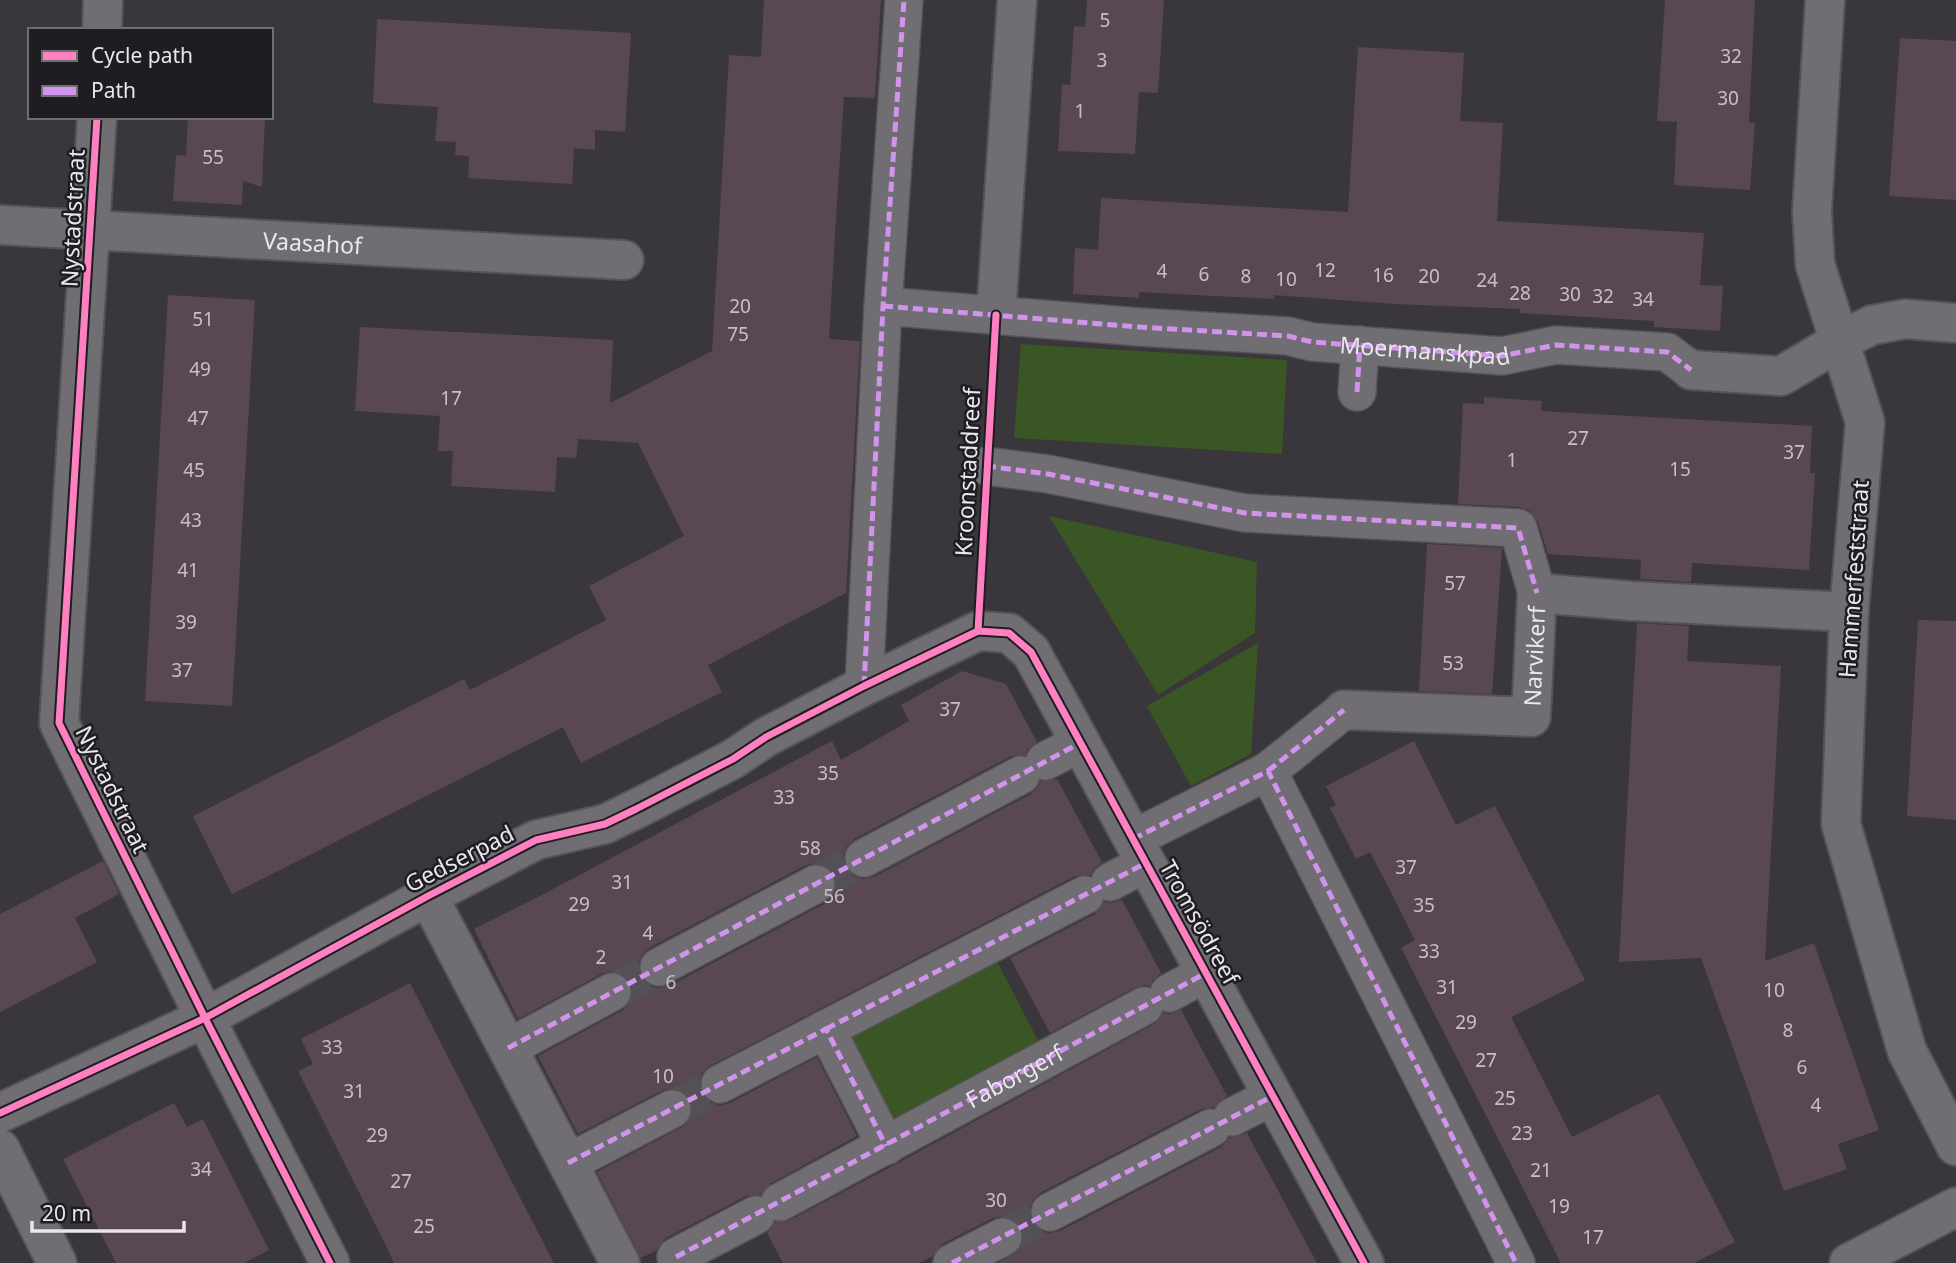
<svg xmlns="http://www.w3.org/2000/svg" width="1956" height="1263" viewBox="0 0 1956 1263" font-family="'Noto Sans',sans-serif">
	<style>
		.green { fill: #3a5624 }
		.building { fill: #594854; fill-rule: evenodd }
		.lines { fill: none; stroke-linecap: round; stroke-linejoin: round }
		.pedestrian-tunnel { stroke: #545057; stroke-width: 37; stroke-dasharray: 37 18; stroke-linecap: butt }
		.pedestrian-casing { stroke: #565358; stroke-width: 40 }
		.minor-casing { stroke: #565358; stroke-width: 42 }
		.pedestrian { stroke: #706e72; stroke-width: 37 }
		.minor { stroke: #706e72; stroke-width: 38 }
		.quiet { stroke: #d193ec; stroke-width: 5; stroke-dasharray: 10 5; stroke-linecap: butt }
		.cycleway-casing { stroke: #1f1c22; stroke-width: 11 }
		.cycleway { stroke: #ff80c0; stroke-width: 7 }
		.labels { text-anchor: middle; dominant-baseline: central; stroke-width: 5; stroke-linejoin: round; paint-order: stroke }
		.number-label { font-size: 19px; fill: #c6bec8 }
		.street-label { font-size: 23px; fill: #eae6ee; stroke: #1f1c22 }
	</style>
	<rect width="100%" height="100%" fill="#39363c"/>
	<g class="green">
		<path d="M1021,344l266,16 -5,94 -268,-16z"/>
		<path d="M1049,516l208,46 -2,71 -97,62z"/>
		<path d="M1258,643l-7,111 -60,32 -44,-80z"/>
		<path d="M993,954l48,92 -151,81 -49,-94z"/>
	</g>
	<g class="building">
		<path d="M764,0h117l-6,98 -31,-1 -8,121 -7,121 31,2 -14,252 -138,72 14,27 -141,71 -18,-36 -331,167 -39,-78 271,-137 6,11 136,-70 -17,-34 95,-50 -46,-93 -60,-4 -2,19 -19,-1 -2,35 -104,-6 2,-35h-15l2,-35 -85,-5 5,-84 253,13 -3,63 102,-52 17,-296 32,2z"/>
		<path d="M1087,0h77l-6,93 -19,-1 -4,62 -77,-3 4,-67 8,1 4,-59 11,1z"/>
		<path d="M1665,0h90l-6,123h6l-5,67 -76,-5 3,-63 -20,-1z"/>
		<path d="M377,19l254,14 -6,99 -30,-2v20l-21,-2 -2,36 -104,-6 1,-22 -14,-1 1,-13 -21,-1 3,-34 -65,-4z"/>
		<path d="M1900,38l56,3v159l-67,-4z"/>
		<path d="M1358,47l106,6 -4,68 43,2 -6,98 207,12 -4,52 23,1 -3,45 -66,-4v-6l-134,-8v-4l-126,-5 -120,-9v4l-135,-7v6l-66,-4 2,-46 23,2 3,-52 247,14z"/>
		<path d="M188,117h77l-3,70 -19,-6 -1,24 -69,-4 3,-46 10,1z"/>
		<path d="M168,295l87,5 -23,406 -87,-5z"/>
		<path d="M1484,397l58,4 -1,10 271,15 -2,47h5l-6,97 -117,-7 -1,19 -51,-3 1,-19 -93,-6 -10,-32 -8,-11 -11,-4 -61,-3 5,-101 21,1z"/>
		<path d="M1427,544l75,4 -10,146 -73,-3z"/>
		<path d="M1918,620l38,1v199l-49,-4z"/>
		<path d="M1637,623l52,3 -2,35 94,5 -16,295 49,-18 65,187 -41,14 9,25 -63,22 -83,-233 -82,4z"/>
		<path d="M962,671l44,13 31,58 -9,7 -2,6 -15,1 -157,83 -7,7 -4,11 3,11 6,7 11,4 11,-2 157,-83 7,-7 2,-6 17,-2 45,83 -9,8 -2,5 -16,1 -365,190 -8,7 -3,11 2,9 8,9 11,3 10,-2 87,-46 40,79 -87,48 -9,11 -15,1 -80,42 -9,12 -16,8 -44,-86 85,-45 8,-7 3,-9 -3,-12 -6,-7 -10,-4 -11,2 -85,44 -40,-78 85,-46 6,-6 4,-11 -2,-10 -9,-9 -10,-3 -9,2 -85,46 -44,-90 64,-32 294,-156 9,19 68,-39 -8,-16zM816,863l12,4 7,8 2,9 -3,11 -8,8 -157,83 -11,2 -10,-3 -7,-8 -3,-11 4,-11 7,-7 157,-83z"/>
		<path d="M1414,741l42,84 39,-19 90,174 -74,37 61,120 87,-43 76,148 -41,21h-133l-160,-315 14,-8 -18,-36 -27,-52 -14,7 -26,-51 6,-3 -10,-19z"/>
		<path d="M103,861l16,33 -44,24 22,44 -97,50v-98z"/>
		<path d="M1122,900l39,73 -9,8 -2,5 -6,-1 -10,3 -84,45 -40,-75 85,-44 9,-12 6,1z"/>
		<path d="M410,983l115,224 29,56h-160l-6,-13 -90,-179 15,-7 -12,-25z"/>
		<path d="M1181,1010l46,86 -13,11 -13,2 -161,84 -7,7 -4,10 3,12 6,7 10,4 12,-2 161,-84 8,-9 18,-5 70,130h-319l22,-14 4,-10 -3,-12 -7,-8 -11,-3 -10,2 -51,26 -9,12 -14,7h-136l-16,-30 8,-11 15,-2 106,-56 258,-140 9,-11 6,1z"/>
		<path d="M174,1103l13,24 16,-8 66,131 -25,13h-128l-53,-104z"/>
	</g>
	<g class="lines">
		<g class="pedestrian-tunnel">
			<path d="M816,884l48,-26"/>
			<path d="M612,992l47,-25"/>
			<path d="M672,1109l48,-25"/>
			<path d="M1003,1237l47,-25"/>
		</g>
		<defs>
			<g id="pedestrian">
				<path d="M883,306l256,21 149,9 24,6 190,14 54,-11 111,7 24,18"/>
				<path d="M1357,392l3,-47"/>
				<path d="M986,466l62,8 197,39 273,15 19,65"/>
				<path d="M864,686l19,-380 21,-306"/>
				<path d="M1045,761l35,-18"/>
				<path d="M1268,771l76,-61"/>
				<path d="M1133,839l135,-68 248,492"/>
				<path d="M864,858l157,-83"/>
				<path d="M1110,882l36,-19"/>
				<path d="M659,967l157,-83"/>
				<path d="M1169,993l37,-20"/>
				<path d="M826,1029l259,-134"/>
				<path d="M508,1048l104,-56"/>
				<path d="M720,1084l106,-55 60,117"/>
				<path d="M1232,1117l41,-21"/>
				<path d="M568,1163l104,-54"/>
				<path id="s1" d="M780,1202l364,-196"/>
				<path d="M1050,1212l161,-84"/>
				<path d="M676,1257l80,-42"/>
				<path d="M952,1263l51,-26"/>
			</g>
			<g id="minor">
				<path d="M1825,0l-13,211 3,53 50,158 -16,190 -8,212 66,227 49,95"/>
				<path d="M102,30l1,-30"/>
				<path d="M97,117l-38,606 146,295 125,245"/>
				<path id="s2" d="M0,225l624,35"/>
				<path d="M996,315l21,-315"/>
				<path d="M1691,370l90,6 59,-35 32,-16 33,-6 51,4"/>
				<path id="s3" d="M1344,710l187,7 6,-124 95,8 217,11"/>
				<path d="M428,896l192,367"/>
				<path d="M0,1113l205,-95 223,-122 108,-56 69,-16 31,-15 97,-50 33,-22 98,-51 114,-55 31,2 22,19 333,611"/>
				<path d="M0,1149l57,114"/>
				<path d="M1849,1263l107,-56"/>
			</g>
		</defs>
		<use href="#pedestrian" class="pedestrian-casing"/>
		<use href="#minor" class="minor-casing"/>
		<use href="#pedestrian" class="pedestrian"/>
		<use href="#minor" class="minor"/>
		<g class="quiet">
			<path id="s4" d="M883,306l256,21 149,9 24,6 190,14 54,-11 111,7 24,18"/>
			<path d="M1357,392l3,-47"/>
			<path d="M986,466l62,8 197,39 273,15 19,65"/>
			<path d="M864,686l19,-380 21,-306"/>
			<path d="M1268,771l76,-61"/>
			<path d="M1133,839l135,-68 248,492"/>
			<path d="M826,1029l320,-166"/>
			<path d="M508,1048l572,-305"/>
			<path d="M568,1163l258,-134 60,117"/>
			<path d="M676,1257l530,-284"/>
			<path d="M952,1263l321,-167"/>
		</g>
		<defs>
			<g id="cycleway">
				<path d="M97,117l-38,606 146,295 125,245"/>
				<path d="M978,631l18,-316"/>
				<path d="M0,1113l205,-95 223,-122 108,-56 69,-16 31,-15 97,-50 33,-22 98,-51 114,-55 31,2 22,19 333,611"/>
			</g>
		</defs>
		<use href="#cycleway" class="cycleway-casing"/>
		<use href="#cycleway" class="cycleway"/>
	</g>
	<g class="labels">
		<g class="number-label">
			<text x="1105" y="20">5</text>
			<text x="1731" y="56">32</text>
			<text x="1102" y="60">3</text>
			<text x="1728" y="98">30</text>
			<text x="1080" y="111">1</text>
			<text x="213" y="157">55</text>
			<text x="1325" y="270">12</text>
			<text x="1162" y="271">4</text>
			<text x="1204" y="274">6</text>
			<text x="1383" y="275">16</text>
			<text x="1246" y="276">8</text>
			<text x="1429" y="276">20</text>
			<text x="1286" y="279">10</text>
			<text x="1487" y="280">24</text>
			<text x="1520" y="293">28</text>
			<text x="1570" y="294">30</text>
			<text x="1603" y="296">32</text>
			<text x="1643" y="299">34</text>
			<text x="740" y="306">20</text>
			<text x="203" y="319">51</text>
			<text x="738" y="334">75</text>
			<text x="200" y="369">49</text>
			<text x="451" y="398">17</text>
			<text x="198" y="418">47</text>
			<text x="1578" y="438">27</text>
			<text x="1794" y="452">37</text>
			<text x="1512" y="460">1</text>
			<text x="1680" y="469">15</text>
			<text x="194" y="470">45</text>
			<text x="191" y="520">43</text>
			<text x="188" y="570">41</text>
			<text x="1455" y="583">57</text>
			<text x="186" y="622">39</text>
			<text x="1453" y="663">53</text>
			<text x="182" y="670">37</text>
			<text x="950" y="709">37</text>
			<text x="828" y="773">35</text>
			<text x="784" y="797">33</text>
			<text x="810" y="848">58</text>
			<text x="1406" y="867">37</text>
			<text x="622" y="882">31</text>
			<text x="834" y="896">56</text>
			<text x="579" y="904">29</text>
			<text x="1424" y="905">35</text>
			<text x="648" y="933">4</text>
			<text x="1429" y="951">33</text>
			<text x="601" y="957">2</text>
			<text x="671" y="982">6</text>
			<text x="1447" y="987">31</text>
			<text x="1774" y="990">10</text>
			<text x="1466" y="1022">29</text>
			<text x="1788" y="1030">8</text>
			<text x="332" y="1047">33</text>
			<text x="1486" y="1060">27</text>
			<text x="1802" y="1067">6</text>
			<text x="663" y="1076">10</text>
			<text x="354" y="1091">31</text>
			<text x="1505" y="1098">25</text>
			<text x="1816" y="1105">4</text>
			<text x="1522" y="1133">23</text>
			<text x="377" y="1135">29</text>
			<text x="201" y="1169">34</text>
			<text x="1541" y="1170">21</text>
			<text x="401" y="1181">27</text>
			<text x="996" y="1200">30</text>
			<text x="1559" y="1206">19</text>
			<text x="424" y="1226">25</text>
			<text x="1593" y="1237">17</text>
		</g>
		<g class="street-label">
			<text transform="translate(72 218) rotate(-87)">Nystadstraat</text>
			<text stroke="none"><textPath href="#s2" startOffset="313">Vaasahof</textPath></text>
			<text stroke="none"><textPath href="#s4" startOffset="544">Moermanskpad</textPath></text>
			<text transform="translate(967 472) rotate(-87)">Kroonstaddreef</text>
			<text transform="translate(1853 579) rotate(-86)">Hammerfeststraat</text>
			<text stroke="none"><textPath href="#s3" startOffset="248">Narvikerf</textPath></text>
			<text transform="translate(113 789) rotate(64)">Nystadstraat</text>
			<text transform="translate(459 858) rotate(-27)">Gedserpad</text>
			<text transform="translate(1200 922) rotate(61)">Tromsödreef</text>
			<text stroke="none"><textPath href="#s1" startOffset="266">Faborgerf</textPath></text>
		</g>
	</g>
	<rect x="28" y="28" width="245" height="91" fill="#1f1c22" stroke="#706d74" stroke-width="2"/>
	<rect x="42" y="51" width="35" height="10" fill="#ff80c0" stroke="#706d74" stroke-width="2"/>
	<text x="91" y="63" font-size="21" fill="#eae6ee">Cycle path</text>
	<rect x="42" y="86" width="35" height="10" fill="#d193ec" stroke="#706d74" stroke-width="2"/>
	<text x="91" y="98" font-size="21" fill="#eae6ee">Path</text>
	<path d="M32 1221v10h152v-10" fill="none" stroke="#eae6ee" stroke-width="3.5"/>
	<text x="42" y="1221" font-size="21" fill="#eae6ee" stroke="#1f1c22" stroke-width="5" paint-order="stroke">20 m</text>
</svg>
